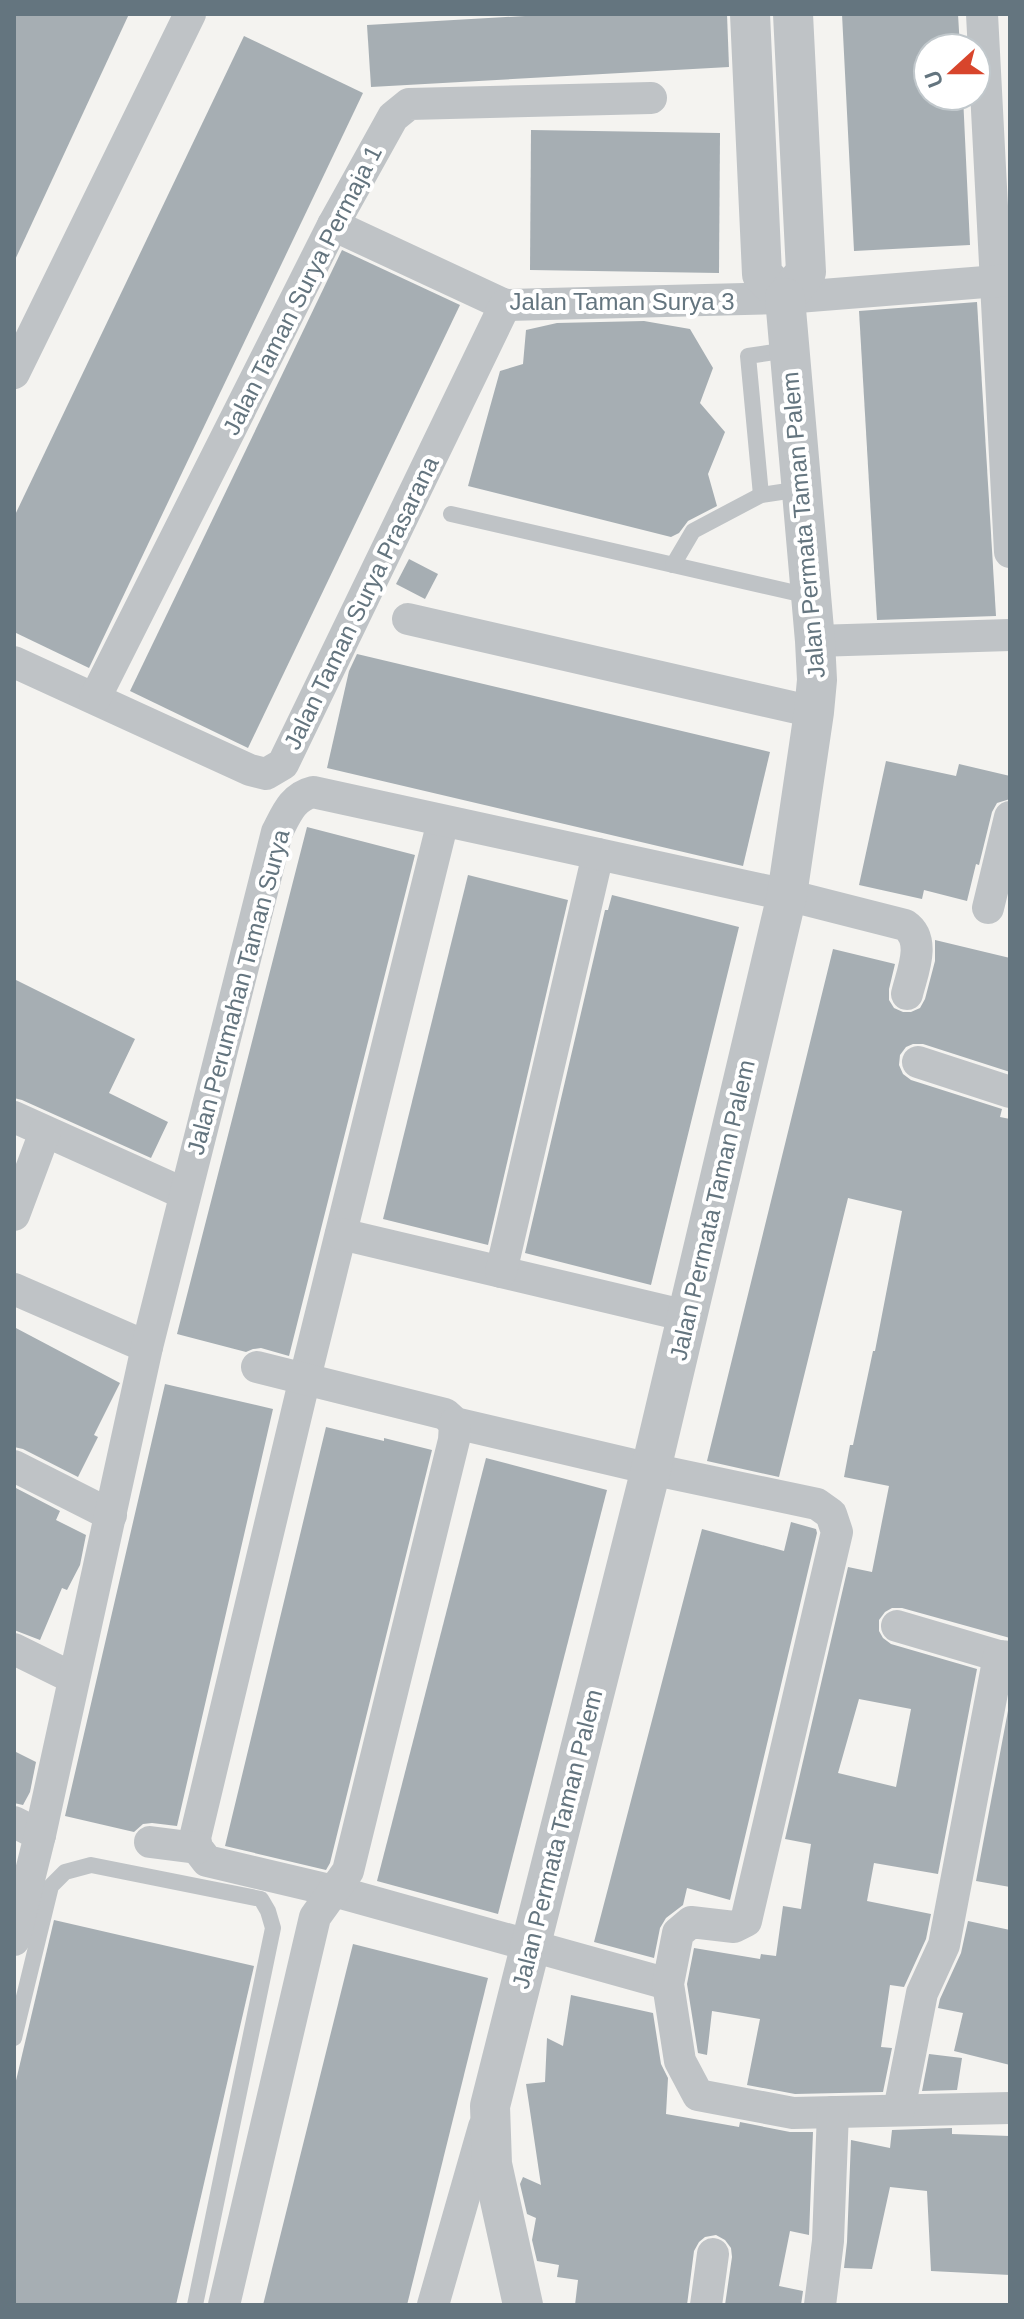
<svg xmlns="http://www.w3.org/2000/svg" width="1024" height="2319" viewBox="0 0 1024 2319" font-family="Helvetica,sans-serif">
	<style>
		.building { fill: #a6aeb3; fill-rule: evenodd }
		.lines { fill: none; stroke-linecap: round; stroke-linejoin: round }
		.service { stroke: #bfc3c6; stroke-width: 16 }
		.minor { stroke: #bfc3c6; stroke-width: 32 }
		.tertiary { stroke: #bfc3c6; stroke-width: 40 }
		.labels { text-anchor: middle; dominant-baseline: central; stroke-width: 8; stroke-linejoin: round; paint-order: stroke }
		.street-label { font-size: 24px; fill: #64757f; stroke: #fff }
	</style>
	<rect width="100%" height="100%" fill="#f4f3f0"/>
	<g class="building">
		<path d="M14,14h115l-115,248z"/>
		<path d="M559,14h168l2,53 -358,20 -4,-62z"/>
		<path d="M842,14h116l2,34h-32v48h35l7,149 -116,6z"/>
		<path d="M244,36l119,57 -274,575 -75,-36v-115z"/>
		<path d="M531,130l189,3 -1,140 -189,-3z"/>
		<path d="M342,250l118,55 -212,443 -118,-57z"/>
		<path d="M977,302l19,314 -119,4 -18,-309z"/>
		<path d="M644,321l46,8 23,39 -13,35 25,29 -17,42 9,32 -29,15 -9,12 -8,4 -203,-51 32,-115 23,-7 3,-34 31,-7z"/>
		<path d="M409,559l29,15 -13,25 -29,-15z"/>
		<path d="M357,654l413,98 -27,114 -416,-98 22,-97z"/>
		<path d="M886,761l70,15 3,-12 51,12v23l-13,4 -5,9 -13,53 -3,-1 -9,37 -43,-11 -2,9 -63,-14z"/>
		<path d="M307,827l108,28 -126,501 -28,-8 -8,1 -7,3 -69,-18z"/>
		<path d="M468,875l100,25 -80,345 -105,-26z"/>
		<path d="M612,895l127,32 -88,358 -126,-32 80,-343h3z"/>
		<path d="M935,940l75,18v114l-87,-28h-10l-7,3 -6,8 -1,10 4,9 8,6 91,29 -2,8 10,2v519l-108,-30h-10l-7,4 -6,8v11l4,7 8,6 86,25 -39,205 -64,-11 -7,38 64,13 -5,25 -22,48 -14,-2 -9,62 11,1 -9,44 -88,2 -48,-9 13,-66 -48,-8 -5,44 -9,-2 -11,-69 7,-36 66,11 1,-5 15,2 7,-50 18,3 10,-65 -26,-5 63,-272 24,5 17,-86 -45,-9 6,-32h3l20,-94h2l27,-140 -54,-13 -69,279 -72,-16 126,-512 62,15 -6,25v11l5,8 9,4h8l9,-4 5,-9 10,-38zM859,1699l52,10 -15,78 -58,-14z"/>
		<path d="M14,979l121,60 -26,54 59,29 -17,36 -129,-58 -8,-2z"/>
		<path d="M14,1327l106,56 -26,52 4,2 -20,40 -55,-28 -9,-2z"/>
		<path d="M165,1384l108,25 -96,417 -25,-3 -9,1 -9,8 -69,-16z"/>
		<path d="M326,1427l58,14v-3l48,12 -102,413 -4,7 -101,-24z"/>
		<path d="M486,1458l121,32 -109,424 -121,-33z"/>
		<path d="M14,1487l46,24 -4,9 30,15 -6,30 -13,25 -5,-2 -22,52 -26,-10z"/>
		<path d="M791,1522l25,7 1,4 -87,367 -43,-12 -4,17 -17,13 -6,10 -6,30 -60,-16 108,-413 82,22z"/>
		<path d="M1010,1700v187l-34,-6z"/>
		<path d="M14,1751l22,11 -6,30 -7,13 -9,-2z"/>
		<path d="M54,1920l200,46 -78,339h-162v-216z"/>
		<path d="M968,1921l42,9v135l-56,-14 9,-38 -25,-5 2,-9 21,-46z"/>
		<path d="M353,1944l135,34 -81,327h-144z"/>
		<path d="M571,1995l82,18 8,51 7,14 -2,36 73,13 1,-5 50,10h23l-4,103 -19,-4 -11,55 24,5 -2,14h-76l7,-48 -1,-9 -6,-8 -9,-5 -11,2 -6,5 -5,9 -7,54h-112l3,-25 -21,-3 2,-12 -22,-4 -5,-21 4,-22 -9,-4 -7,-30 3,-7 18,8 -15,-101 19,-2 2,-44 16,8z"/>
		<path d="M929,2054l33,4 -5,32 -35,1z"/>
		<path d="M952,2128v6l58,2v139l-79,-4 -4,-80 -37,-4 -18,82 -28,-1 3,-26 4,-102 39,8 2,-18z"/>
	</g>
	<g class="lines">
		<g class="service">
			<path d="M761,495l-13,-139 40,-6"/>
			<path d="M451,514l358,82"/>
			<path d="M673,565l20,-34 68,-36 40,-6"/>
			<path d="M14,2038l37,-152 14,-14 26,-7 170,34 7,12 5,17 -78,377"/>
		</g>
		<g class="minor">
			<path d="M982,14l28,538"/>
			<path d="M333,225l172,80 280,-7 225,-18"/>
			<path d="M14,373l176,-359"/>
			<path d="M408,619l406,93"/>
			<path d="M815,641l195,-6"/>
			<path d="M14,662l236,108 16,4 17,-10 222,-459"/>
			<path d="M95,698l238,-473 60,-108 16,-13 242,-6"/>
			<path d="M443,821l-138,557 -110,460 2,10 10,13 127,30 334,93"/>
			<path d="M988,908l22,-91"/>
			<path d="M918,1062l92,30"/>
			<path d="M14,1117l171,77"/>
			<path d="M14,1215l31,-83"/>
			<path d="M341,1234l346,82"/>
			<path d="M501,1272l97,-418"/>
			<path d="M14,1289l133,58"/>
			<path d="M257,1367l188,47 10,9 196,46 166,35 14,10 6,18 -91,389 -12,6 -43,-5 -13,11 -10,51 12,77 18,34 95,18 217,-5"/>
			<path d="M14,1466l97,49"/>
			<path d="M897,1626l102,30 11,1"/>
			<path d="M14,1649l59,29"/>
			<path d="M14,1822l26,13"/>
			<path d="M150,1842l47,6"/>
			<path d="M14,1940l26,-105 107,-488 130,-515c9,-17 15,-35 36,-40l474,103 118,30c22,15 7,48 2,69"/>
			<path d="M899,2110l23,-117 22,-48 55,-289"/>
			<path d="M224,2305l91,-388 33,-46 106,-431 1,-17"/>
			<path d="M433,2305l51,-178"/>
			<path d="M706,2305l7,-51"/>
			<path d="M820,2305l8,-64 5,-129"/>
		</g>
		<g class="tertiary">
			<path d="M750,14l12,260 23,24"/>
			<path d="M785,298l21,-26 -13,-258"/>
			<path d="M523,2305l-31,-141 -2,-58 161,-637 136,-574 27,-183 3,-32 -2,-39 -30,-343"/>
		</g>
	</g>
	<g class="labels">
		<g class="street-label">
			<text transform="translate(302 290) rotate(-63)">Jalan Taman Surya Permaja 1</text>
			<text x="622" y="301">Jalan Taman Surya 3</text>
			<text transform="translate(803 525) rotate(-95)">Jalan Permata Taman Palem</text>
			<text transform="translate(361 603) rotate(-64)">Jalan Taman Surya Prasarana</text>
			<text transform="translate(238 992) rotate(-75)">Jalan Perumahan Taman Surya</text>
			<text transform="translate(712 1210) rotate(-77)">Jalan Permata Taman Palem</text>
			<text transform="translate(557 1839) rotate(-76)">Jalan Permata Taman Palem</text>
		</g>
	</g>
	<rect width="1024" height="2319" fill="none" stroke="#64757f" stroke-width="32"/>
	<g transform="translate(952 72) rotate(249)"><circle r="38" fill="#ffffff" stroke="#c1c8cc" stroke-width="2"/>
	<path d="M0-6L14 30L0 20L-14 30Z" fill="#d8452c"/>
	<text y="-12" font-size="22" font-weight="bold" text-anchor="middle" fill="#64757f">U</text>
	</g>
</svg>
